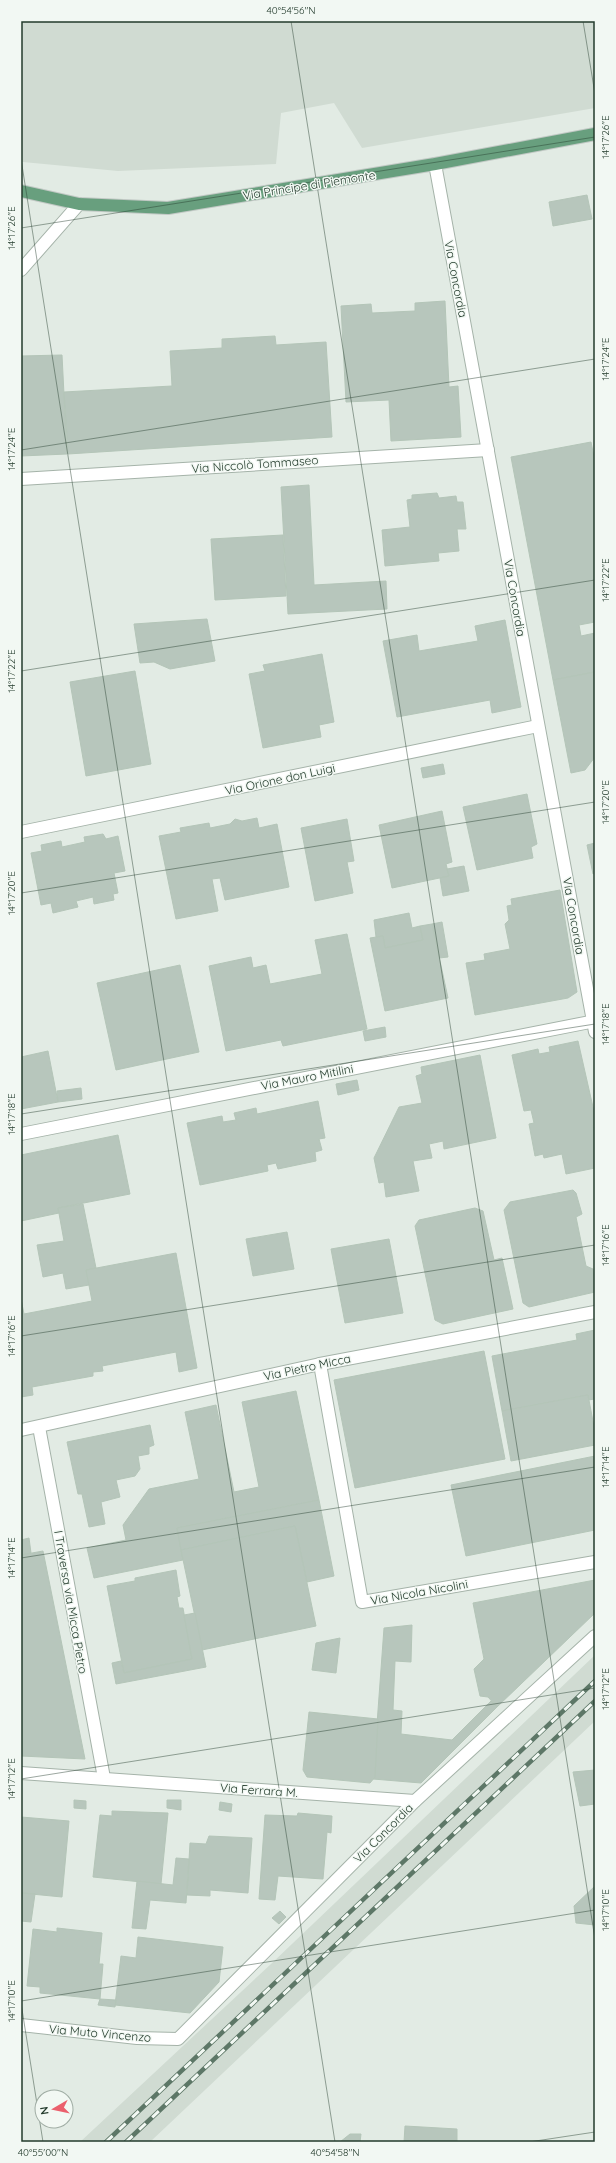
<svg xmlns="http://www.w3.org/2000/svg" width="616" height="2163" viewBox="0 0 616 2163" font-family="Quicksand,sans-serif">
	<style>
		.built { fill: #d0dbd2 }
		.building { fill: #b7c6bc; stroke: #b4c5b8 }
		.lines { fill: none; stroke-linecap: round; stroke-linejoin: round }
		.minor-casing { stroke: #a5b3a9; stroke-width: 14 }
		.major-casing { stroke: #c1c8c4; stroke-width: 14 }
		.minor { stroke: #fff; stroke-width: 12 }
		.major { stroke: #689f7e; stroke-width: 12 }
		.rail-casing { stroke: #5d7767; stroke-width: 4.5 }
		.rail { stroke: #f2f8f3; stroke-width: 3; stroke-dasharray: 9; stroke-linecap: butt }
		.ticks { fill: none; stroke: #233b2c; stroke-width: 1; stroke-opacity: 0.45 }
		.labels { text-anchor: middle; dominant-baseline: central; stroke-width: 3; stroke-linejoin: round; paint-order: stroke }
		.street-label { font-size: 12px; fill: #233b2c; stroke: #f2f8f3 }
		.neatline { fill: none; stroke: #233b2c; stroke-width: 1.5 }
		.ticks-label { font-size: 10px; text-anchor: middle; fill: #233b2c }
	</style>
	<rect width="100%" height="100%" fill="#e2ebe4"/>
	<g class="built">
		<path d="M21,21h574v87l-233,40 -28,-45 -53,10 -5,51 -158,7 -95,-9h-2z"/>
		<path d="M595,1655v66l-445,421h-70l191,-178z"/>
	</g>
	<g class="building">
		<path d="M587,195l5,24 -39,7 -4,-24z"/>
		<path d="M445,301l4,86 9,-1 3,51 -70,4 -2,-41 -43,2 -5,-96 30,-2 1,9 43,-2v-8z"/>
		<path d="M275,336l1,9 50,-3 6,95 -264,17 -4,-62 108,-6 -2,-35 52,-3v-9z"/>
		<path d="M62,355l5,99 -46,2v-100z"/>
		<path d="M591,442l4,20v160l-16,3 2,11 14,-3v39l-42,8 -42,-223z"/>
		<path d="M309,485l5,100 72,-4 1,28 -99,5 -7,-127z"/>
		<path d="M437,493l2,5 17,-2 1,6h6l3,27h-9l2,22 -21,2 1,8 -54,5 -3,-36 28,-3 -3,-27 5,-1v-4z"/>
		<path d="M283,535l3,61 -71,4 -4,-61z"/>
		<path d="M207,619l8,42 -45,8 -16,-7 -14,1 -6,-39z"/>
		<path d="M505,620l16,87 -29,6 -2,-13 -93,17 -14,-76 34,-6 2,16 59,-10 -3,-15z"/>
		<path d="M322,654l12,68 -15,3 2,12 -58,11 -14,-74 16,-3 -2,-6z"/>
		<path d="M135,671l16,93 -65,12 -16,-94z"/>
		<path d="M595,672v85l-10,13 -14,3 -18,-93z"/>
		<path d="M443,764l2,10 -22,4 -2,-10z"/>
		<path d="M527,794l10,50 -6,3 2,11 -56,12 -14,-63z"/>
		<path d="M442,811l10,51 -6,2 3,12 -57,12 -13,-63z"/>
		<path d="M257,818l2,10 18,-4 12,63 -64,13 -5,-22 -8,1 6,32 -42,8 -17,-83 22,-4 -1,-4 29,-5 1,5 20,-4 5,-5 7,2z"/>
		<path d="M347,819l7,42 -7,1 6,31 -38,8 -14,-73z"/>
		<path d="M103,834l3,5 12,-3 7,35 -11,2 4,20 -5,1 1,6 -20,4 -1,-7 -17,4 2,6 -25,6 -2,-10 -10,2 -10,-52 11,-2 -1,-6 20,-4 1,6 23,-5 -1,-5z"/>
		<path d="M595,843v30l-2,1 -6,-29z"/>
		<path d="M464,866l5,25 -26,5 -3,-18 9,-2 -2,-7z"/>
		<path d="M560,890l17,102 -9,6 -93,17 -9,-52 19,-3 -1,-6 26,-5 -5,-25 4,-4 -2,-14 5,-1 -1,-6z"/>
		<path d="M409,913l3,15 8,-2 3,14 -38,8 -2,-12 -7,1 -2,-17z"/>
		<path d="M442,922l6,35 -9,1 -7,-34z"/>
		<path d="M432,924l16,74 -63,13 -15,-73 13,-2 2,12 38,-8 -3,-14z"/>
		<path d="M347,934l20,95 -84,17 -2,-6 -55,11 -17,-85 42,-9 2,11 13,-3 4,19 52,-10 -7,-34z"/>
		<path d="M180,965l19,87 -83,18 -19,-87z"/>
		<path d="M385,1027l1,10 -21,4 -2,-10z"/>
		<path d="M578,1041l17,75v9h-2l2,11v32l-29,6 -4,-20 -18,4 -1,-4 -8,2 -6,-32 5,-1 -3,-13 -7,1 -12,-56 26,-6 1,5 11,-2 -1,-5z"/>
		<path d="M48,1051l10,51 -37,7v-52z"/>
		<path d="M480,1055l16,83 -52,11 -1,-8 -14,3 3,14 -19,3 6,30 -33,6 -2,-15 -5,1 -5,-25 25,-51 23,-4 -6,-27 6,-2 -1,-7z"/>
		<path d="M357,1080l2,10 -21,5 -2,-11z"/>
		<path d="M81,1088l1,11 -24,3 -1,-11z"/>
		<path d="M318,1101l7,37 -6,1 3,11 -7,2 1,9 -38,8 -2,-6 -9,2 1,6 -68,14 -13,-62 35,-7 1,6 13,-2 -2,-7 22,-5 1,6z"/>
		<path d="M118,1135l12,59 -72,14 1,5 -38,8v-66z"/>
		<path d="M573,1190l3,3 6,21 -6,3 10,49 7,3 2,23 -66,15 -6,-4 -19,-93 6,-8z"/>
		<path d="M83,1204l13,64 -10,2 3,15 -23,4 -3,-16 -20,4 -6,-32 27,-4 -6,-33z"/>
		<path d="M475,1208l8,3 11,49 8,-2 11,51 -70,15 -8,-4 -20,-94 4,-6z"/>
		<path d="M287,1232l7,37 -41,7 -7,-37z"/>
		<path d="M389,1239l14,74 -58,10 -14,-74z"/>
		<path d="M176,1253l21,115 -18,4 -3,-20 -74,14 1,5 -10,1v4l-61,11 1,8 -12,2v-98l3,15 68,-13 -6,-31z"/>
		<path d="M595,1330v69l-7,1v-5l-86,16 -10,-55 85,-16 -1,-6z"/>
		<path d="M484,1351l21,108 -150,29 -21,-108z"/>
		<path d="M296,1391l23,109 -142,28 6,32 -89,18 -7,-30 39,-8 -3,-15 26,-36 50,-10 -14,-67 31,-7 18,87 25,-5 -17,-85z"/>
		<path d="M588,1395l7,37v13l-84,16 -9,-50z"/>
		<path d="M150,1425l4,20 -5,2v7l-11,2 2,13 -5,7 -19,4 4,17 -19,5 4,22 -16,3 -7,-33h-4l-11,-52z"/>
		<path d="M595,1456v74l-129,26 -15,-71z"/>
		<path d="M319,1500l15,76 -27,6 -12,-56 -114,24 -4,-22z"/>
		<path d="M295,1526l21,100 -114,24 -21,-100z"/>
		<path d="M29,1538l2,15 -10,2v-15z"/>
		<path d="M43,1551l42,208 -64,-3v-201z"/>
		<path d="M176,1570l4,26 -3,1 2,11h4l9,51 -68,14 -17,-87 28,-5v-3z"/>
		<path d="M595,1580v33l-98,94 -9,-10 -8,-1 -6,-27 10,-10 -11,-56z"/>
		<path d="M195,1613l11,54 -90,17 -4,-21 9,-2 3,12 68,-14 -8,-44z"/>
		<path d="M412,1625l-1,37 -16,-1 -2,49 9,1 -1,23 51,6 39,-39 6,6 -76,76 -48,-4 11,-151z"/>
		<path d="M340,1638l-4,35 -24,-3 4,-27z"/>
		<path d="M309,1712l69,7 -3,58 -5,6 -63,-6 -4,-7z"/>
		<path d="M595,1770v34l-15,2 -7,-34z"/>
		<path d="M74,1800l12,1v8l-12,-1z"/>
		<path d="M167,1800h14v10l-14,-2z"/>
		<path d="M220,1802l12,2 -1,8 -12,-2z"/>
		<path d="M112,1811l56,2 -7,71 -68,-7 7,-62 12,1z"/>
		<path d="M298,1813l34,3 -1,17 -4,-1 -4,47 -45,-3 -3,24 -16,-1 6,-84 32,1z"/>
		<path d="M21,1817l48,4 -7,76 -41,-4z"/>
		<path d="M209,1836l43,2 -4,55 -38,-3v6l-23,-1 3,-52 16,1z"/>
		<path d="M176,1858l13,1 -3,44 -36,-3 -4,29 -14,-1 5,-47 36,4z"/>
		<path d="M595,1886v39l-19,-2 -2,-17z"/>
		<path d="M21,1893l14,1 -4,28 -10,-1z"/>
		<path d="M280,1911l6,6 -7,7 -7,-6z"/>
		<path d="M57,1928l45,5 -3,31h4l-3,35 -60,-6v-6l-13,-1 6,-57 24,3z"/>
		<path d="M138,1937l85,10 -4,35 -29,31 -75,-8 6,-49 15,2z"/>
		<path d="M100,1999l16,1 -1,7 -17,-2z"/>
		<path d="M405,2126l52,3v13h-53z"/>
		<path d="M350,2134h11l-1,8h-20z"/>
	</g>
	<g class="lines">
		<defs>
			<g id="minor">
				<path d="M435,164l160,868"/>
				<path d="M21,270l58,-66"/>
				<path d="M21,479l467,-29"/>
				<path d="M21,832l517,-106"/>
				<path d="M21,1134l574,-113"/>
				<path d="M320,1364l42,238 233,-40"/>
				<path d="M39,1427l65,351"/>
				<path d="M21,1430l299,-66 275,-52"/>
				<path d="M21,1773l394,28"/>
				<path d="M21,2025l116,13 41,1 237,-238 180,-165"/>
			</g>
			<path id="major" d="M21,191l58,13 89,4 267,-44 160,-30"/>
		</defs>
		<use href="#minor" class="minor-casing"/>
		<use href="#major" class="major-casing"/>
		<use href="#minor" class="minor"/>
		<use href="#major" class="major"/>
		<defs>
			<g id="rail">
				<path d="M106,2142l489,-461"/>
				<path d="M126,2142l469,-441"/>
			</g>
		</defs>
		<use href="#rail" class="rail-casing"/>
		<use href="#rail" class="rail"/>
	</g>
	<path class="ticks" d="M291,21l304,1918M583,21l12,73M21,159l314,1983M21,228l574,-91M21,450l574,-91M21,671l574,-91M21,893l574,-91M21,1114l574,-90M21,1336l574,-91M21,1558l574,-91M21,1779l574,-91M21,2001l574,-91M21,2003l22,139M529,2142l66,-10"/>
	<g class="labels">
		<g class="street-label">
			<text transform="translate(309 185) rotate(-9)">Via Principe di Piemonte</text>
			<text transform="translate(456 279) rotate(79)">Via Concordia</text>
			<text transform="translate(255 464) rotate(-4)">Via Niccolò Tommaseo</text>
			<text transform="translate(515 598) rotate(80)">Via Concordia</text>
			<text transform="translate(280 779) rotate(-12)">Via Orione don Luigi</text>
			<text transform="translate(574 916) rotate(80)">Via Concordia</text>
			<text transform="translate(307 1077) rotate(-11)">Via Mauro Mitilini</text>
			<text transform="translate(307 1367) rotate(-12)">Via Pietro Micca</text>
			<text transform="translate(419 1592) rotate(-10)">Via Nicola Nicolini</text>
			<text transform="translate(71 1602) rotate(80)">I Traversa via Micca Pietro</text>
			<text transform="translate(259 1790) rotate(4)">Via Ferrara M.</text>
			<text transform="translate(383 1833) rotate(-45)">Via Concordia</text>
			<text transform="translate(100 2033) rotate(5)">Via Muto Vincenzo</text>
		</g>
	</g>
	<rect width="616" height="2163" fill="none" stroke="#f2f8f3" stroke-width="44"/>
	<g transform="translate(54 2109) rotate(261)"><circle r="19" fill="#f2f8f3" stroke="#9faca3"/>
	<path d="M0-3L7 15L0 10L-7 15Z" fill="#eb606d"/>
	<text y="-6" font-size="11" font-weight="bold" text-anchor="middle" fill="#233b2c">N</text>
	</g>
	<rect x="22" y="22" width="572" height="2119" class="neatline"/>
	<g class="ticks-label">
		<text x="291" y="14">40°54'56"N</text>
		<text transform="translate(605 137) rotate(-90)" y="4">14°17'26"E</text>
		<text transform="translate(11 228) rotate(-90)" y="4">14°17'26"E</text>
		<text transform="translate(605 359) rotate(-90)" y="4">14°17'24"E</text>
		<text transform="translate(11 449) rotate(-90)" y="4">14°17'24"E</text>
		<text transform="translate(605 580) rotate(-90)" y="4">14°17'22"E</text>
		<text transform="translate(11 671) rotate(-90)" y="4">14°17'22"E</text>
		<text transform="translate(605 802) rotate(-90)" y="4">14°17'20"E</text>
		<text transform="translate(11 893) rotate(-90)" y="4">14°17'20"E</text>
		<text transform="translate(605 1024) rotate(-90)" y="4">14°17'18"E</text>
		<text transform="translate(11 1114) rotate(-90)" y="4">14°17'18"E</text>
		<text transform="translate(605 1245) rotate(-90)" y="4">14°17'16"E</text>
		<text transform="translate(11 1336) rotate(-90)" y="4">14°17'16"E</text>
		<text transform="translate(605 1467) rotate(-90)" y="4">14°17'14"E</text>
		<text transform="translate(11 1558) rotate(-90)" y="4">14°17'14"E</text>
		<text transform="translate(605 1689) rotate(-90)" y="4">14°17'12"E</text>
		<text transform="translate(11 1779) rotate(-90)" y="4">14°17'12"E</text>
		<text transform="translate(605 1910) rotate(-90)" y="4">14°17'10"E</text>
		<text transform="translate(11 2001) rotate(-90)" y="4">14°17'10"E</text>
		<text x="43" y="2156">40°55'00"N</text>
		<text x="335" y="2156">40°54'58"N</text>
	</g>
</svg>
